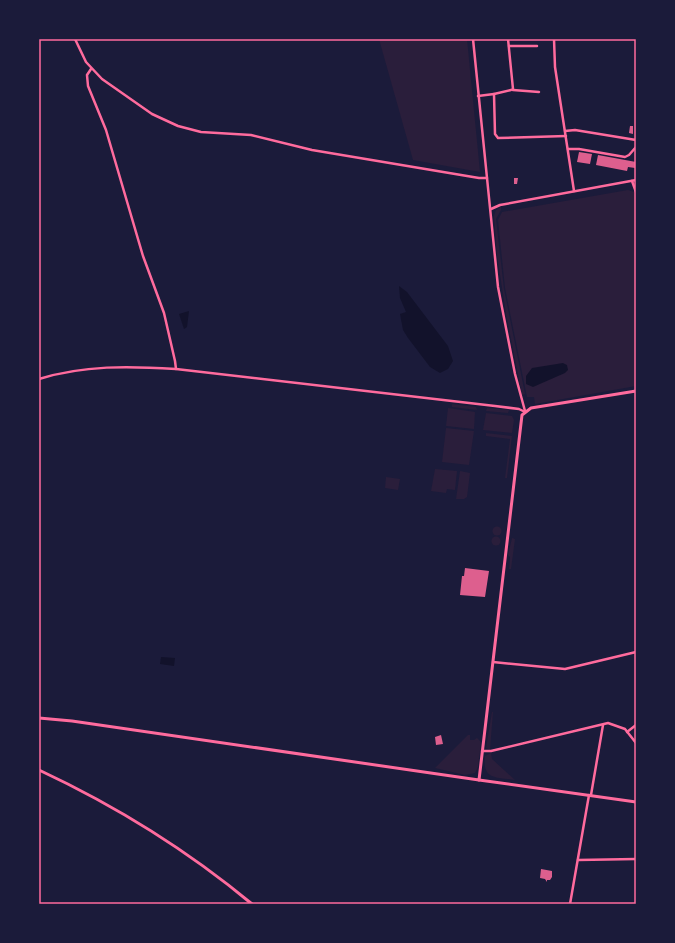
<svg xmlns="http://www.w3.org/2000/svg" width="675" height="943" viewBox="0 0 675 943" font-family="Merriweather,serif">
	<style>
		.green { fill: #2a1e3b }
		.water { fill: #12122b }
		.building { fill: #dd5f8e }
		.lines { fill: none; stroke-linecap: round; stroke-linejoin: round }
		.minor { stroke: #ff6b9d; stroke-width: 2.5 }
		.tertiary { stroke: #ff6b9d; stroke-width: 3 }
		.secondary { stroke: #ff6b9d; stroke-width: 3 }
		.neatline { fill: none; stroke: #ff6b9d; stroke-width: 1.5 }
	</style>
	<rect width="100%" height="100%" fill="#1b1b3a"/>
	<g class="green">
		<path d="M379,39h88l13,133 -67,-12z"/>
		<path d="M628,190l6,2 2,6v188l-101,18 -1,-7h-7l-22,-109 -7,-68 4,-8z"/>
		<path d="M501,207v3l-5,9 8,70 21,105 -3,1 -16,-81 -9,-59 -3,-39 2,-6z"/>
		<path d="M452,404l24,3 1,3 -25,-3z"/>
		<path d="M448,408l27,4 -1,17 -28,-3z"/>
		<path d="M487,408l22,2 -1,3 -22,-2z"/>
		<path d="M486,413l26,3 2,4 -2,13 -29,-3z"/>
		<path d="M446,428l28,3 -5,34 -27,-3z"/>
		<path d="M486,433l26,3 -5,42h-2l5,-39 -24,-3z"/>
		<path d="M435,469l22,2 -2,19 -8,-1 -1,4 -15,-2z"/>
		<path d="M460,471l10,2 -3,24 -3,2h-8z"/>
		<path d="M386,477l14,2 -2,11 -13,-2z"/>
		<circle cx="497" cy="531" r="4.5"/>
		<circle cx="496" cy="541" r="4.5"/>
		<path d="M512,538l3,1 -4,30h-2l1,-12 -2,-2z"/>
		<path d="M492,712h1l-3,38 -4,-2z"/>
		<path d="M468,735h2v5h4l3,-2 4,4 -3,25 -3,6 -10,2 -30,-7z"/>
		<path d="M491,753l1,6 23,21c-19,-3 -33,0 -30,-24z"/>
	</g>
	<g class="water">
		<path d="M399,286l8,6 41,54 5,15 -5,8 -8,4 -10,-6 -22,-29 -5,-8 -3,-16 6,-2 -6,-14z"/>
		<path d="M189,311l-2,16 -3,2 -5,-15z"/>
		<path d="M563,363l4,2 1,5 -3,3 -32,14 -7,-3v-8l6,-8z"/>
		<path d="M161,657l14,1 -1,8 -14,-2z"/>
	</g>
	<g class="building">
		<path d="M630,126h3v8l-4,-1z"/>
		<path d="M579,152l13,2 -2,10 -13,-2z"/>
		<path d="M598,155l38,7 -1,6 -7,-1 -1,4 -31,-6z"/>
		<path d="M514,178h4l-1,6h-3z"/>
		<path d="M465,568l24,3 -4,26 -25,-2 2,-19h2z"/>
		<path d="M441,735l2,9 -7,1 -1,-8z"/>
		<path d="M541,869l11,2v6l-2,3h-3v2l-2,-3 -5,-1z"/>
	</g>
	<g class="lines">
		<g class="minor">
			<path d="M75,39l11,23 16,17 50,35 26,12 23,6 50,3 61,15 167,28h8"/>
			<path d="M473,39l25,248 17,87 10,37"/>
			<path d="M554,39l1,28 19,124"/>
			<path d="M509,46h28"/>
			<path d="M91,69l-4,6 1,11 18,44 37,126 21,57 11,48 1,8"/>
			<path d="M513,90l26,2"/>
			<path d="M494,94l17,-4 2,-1 -5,-50"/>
			<path d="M478,96l16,-2 1,40 3,4 68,-2"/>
			<path d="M565,131l10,-1 61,10"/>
			<path d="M568,149h11l46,8 4,-2 7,-8"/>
			<path d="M632,181l4,11"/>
			<path d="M491,209l9,-4 136,-25"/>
			<path d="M39,379c45,-14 90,-13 137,-10l319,37 24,3 6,3"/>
			<path d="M493,662l72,7 71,-17"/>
			<path d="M627,732l9,-7"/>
			<path d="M482,751h9l117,-28 17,6 11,14"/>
			<path d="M591,795l12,-70"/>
			<path d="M578,860l58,-1"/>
			<path d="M570,904l19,-109"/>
		</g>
		<path class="tertiary" d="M479,780l157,22"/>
		<g class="secondary">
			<path d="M39,718l33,3 407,59 43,-365 9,-7 105,-17"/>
			<path d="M39,770c77,36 148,80 213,134"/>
		</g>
	</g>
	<rect width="675" height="943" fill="none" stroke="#1b1b3a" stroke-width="80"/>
	<rect x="40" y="40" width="595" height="863" class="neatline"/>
</svg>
